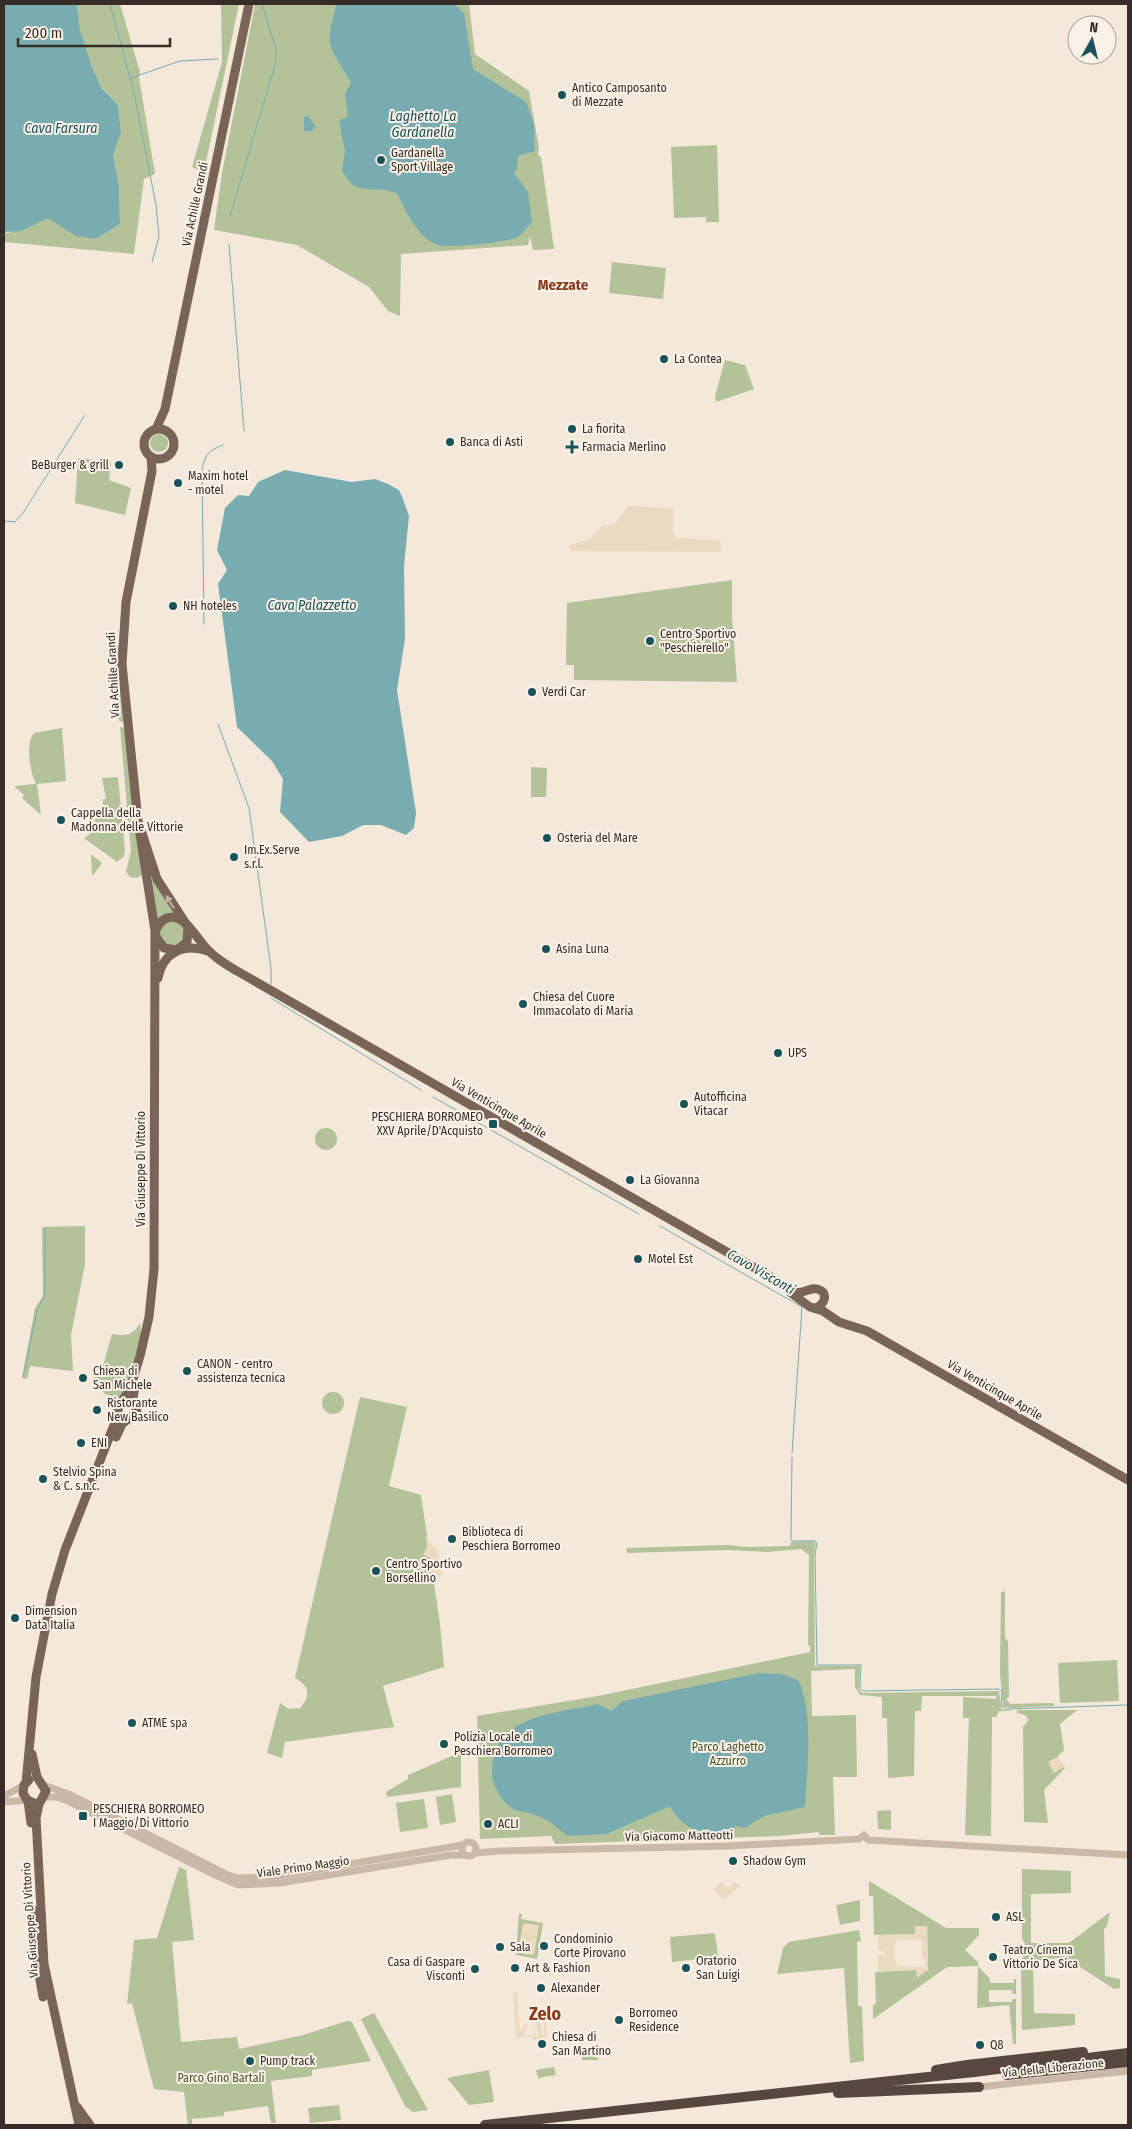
<svg xmlns="http://www.w3.org/2000/svg" width="1132" height="2129" viewBox="0 0 1132 2129" font-family="'Fira Sans Condensed',sans-serif">
	<style>
		.green { fill: #b3c299 }
		.plaza { fill: #ebdac0; fill-rule: evenodd }
		.water { fill: #78acb1 }
		.lines { fill: none; stroke-linecap: round; stroke-linejoin: round }
		.stream { stroke: #78acb1; stroke-width: 1 }
		.minor { stroke: #cbb8a6; stroke-width: 7 }
		.major { stroke: #796457; stroke-width: 9 }
		.highway { stroke: #58473e; stroke-width: 10 }
		.oneway { fill: #c0b2a6 }
		.poi-dot { fill: #1b535a; stroke: #faf2e7; stroke-width: 2 }
		.labels { text-anchor: middle; dominant-baseline: central; stroke-width: 4; stroke-linejoin: round; paint-order: stroke }
		.poi-label { font-size: 12px; fill: #372c27; stroke: #faf2e7; text-anchor: start }
		.street-label { font-size: 12px; fill: #372c27; stroke: #faf2e7 }
		.park-label { font-size: 12px; fill: #44562a; stroke: #faf2e7 }
		.water-label { font-size: 14px; font-style: italic; fill: #1b535a; stroke: #faf2e7 }
		.quarter-label { font-size: 15px; font-weight: bold; fill: #893b1d; stroke: #faf2e7 }
		.district-label { font-size: 18px; font-weight: bold; fill: #893b1d; stroke: #faf2e7 }
	</style>
	<rect width="100%" height="100%" fill="#f3e8da"/>
	<g class="green">
		<path d="M77,4h43l20,68 -1,5 16,97 -11,5 -10,75 -130,-12v-10l4,1 40,-16 14,9 34,13 24,-15 -1,-39 -6,-30 8,-22 -3,-28 -16,-18 -10,-20 -12,-38z"/>
		<path d="M221,4h18l-35,168 -12,-5 30,-105z"/>
		<path d="M255,4h214l6,50 54,37 10,57 -1,7 3,2 13,92 -21,1 -3,-14 -2,9 -127,9 -1,62 -12,-5 -19,-24 -72,-42 -83,-15 8,-57z"/>
		<path d="M717,145l2,77h-13v-5l-32,1 -3,-71z"/>
		<path d="M612,262l54,6 -3,31 -54,-6z"/>
		<path d="M725,360l20,5 9,24 -38,13 -1,-6z"/>
		<circle cx="159" cy="443" r="9"/>
		<path d="M78,458l33,4 -2,18 22,8 -6,27 -50,-12z"/>
		<path d="M732,580v37l5,65 -163,-2v-15h-8l1,-62z"/>
		<path d="M116,645l4,1 5,74 -3,2 -3,-1 -5,-51z"/>
		<path d="M120,727l5,1 17,147 -5,3 -7,-1 -4,-5 5,-21z"/>
		<path d="M62,728l4,53 -29,3 4,31 -19,-17 2,-3 -10,-9 22,-2c-6,-12 -11,-40 -2,-51z"/>
		<path d="M531,767l16,1 -1,29h-15z"/>
		<path d="M118,777l7,73 -1,6 -7,6 -33,-24 5,-3 8,-19 7,1v-7h4l-1,-5h-4v-6h3l-4,-21z"/>
		<path d="M91,854l11,9 -9,12 -1,-1z"/>
		<path d="M150,880h4l20,34 -17,6z"/>
		<circle cx="172" cy="934" r="13"/>
		<circle cx="326" cy="1139" r="11"/>
		<path d="M85,1226v38l-14,71 2,36 -43,-5 -3,13 -5,-1 13,-70 8,-12 -1,-69z"/>
		<path d="M140,1323c4,16 -9,64 -22,75l-13,-4 -13,-15 9,-6 11,-39c13,2 21,2 28,-11z"/>
		<circle cx="333" cy="1403" r="11"/>
		<path d="M360,1397l47,10 -18,79 32,9 19,129 4,43 -61,19 11,41 -109,15 -3,16 -15,-5 13,-50 9,6 11,-1c11,-12 10,-22 -5,-30z"/>
		<path d="M812,1541l4,2 -2,11 1,112h45l-1,23 3,4 137,-2 2,18 14,2h-16l-3,6h-4l-1,119 -26,-1 4,-117h-6v-21l34,2 -1,-3h-74l-1,15h-6l-1,65 -26,2 -1,-60h-5v-21l-22,-2 -5,-8v-18l-44,2 1,45 44,-1 1,62h-24l2,58h-16v-3l-39,4 -225,8 -4,-8 -71,3 -3,-123 121,-20 212,-44v-6l-2,-1 1,-90 -8,-6 -34,3 -40,-2 -100,3 -1,-5 101,-3 20,2 43,-1 1,-4z"/>
		<path d="M1005,1591v47l3,3 1,56 -3,2 4,5 44,-1v3l-44,2 -7,-2 -3,-32 1,-82z"/>
		<path d="M1117,1660l2,41 -59,2 -2,-40z"/>
		<path d="M1017,1710h60l-17,14 4,26 -7,7 8,11 -21,22 4,33 -24,-1 -1,-96 4,-3 1,-4 -3,-4 -8,-2z"/>
		<path d="M461,1752v35l-74,10 -1,-5 22,-13v-4z"/>
		<path d="M452,1794l4,28 -16,3 -4,-28z"/>
		<path d="M424,1799l4,29 -28,4 -4,-29z"/>
		<path d="M891,1810v20l-13,-1 -1,-18z"/>
		<path d="M179,1867l7,3 8,70 -22,2 9,100 56,-5 2,12 64,-14 44,-14 5,1 19,39 -59,9v6l-41,5 5,42h-5l-3,-17 -44,6v4l-32,3v6h-4l-4,-33 -30,-3 -22,-86 -5,1 7,-64 23,-2z"/>
		<path d="M1022,1869l49,2v22l-40,1v49h38l41,-31 -3,14 -3,3 1,47 15,3v9l-6,1 -49,-32 -32,4 1,52 41,1v11l-53,5 -1,-68 6,-13 -5,-11z"/>
		<path d="M869,1881l77,47h33v7l-14,15 13,12v4l12,13v4h24v-4h2v15h-3l-1,-4h-23v12h23v-3h4v45h-3l-4,-39 -32,3 1,-42 -31,1 -74,52v-14l3,-1 -1,-32 42,-2v7l11,-7 -1,-44h-12v8l-41,1 -1,-39h-4z"/>
		<path d="M860,1900v21l-20,4 -4,-20z"/>
		<path d="M519,1914h3l-1,5 22,4 -6,36 -21,-4z"/>
		<path d="M859,1930l2,11 -4,1 1,64 4,1 2,54 -14,2 -6,-95 -67,6 6,-26 6,-6z"/>
		<path d="M715,1933l3,24 -46,5 -2,-25z"/>
		<path d="M374,2013l54,97 -15,2 -8,-6 -44,-87z"/>
		<path d="M582,2050l10,1 7,9h-17z"/>
		<path d="M554,2067l2,8 -18,3 -2,-8z"/>
		<path d="M489,2070l5,32 -25,3 -22,-27z"/>
		<path d="M339,2105l2,15 -31,3 -2,-15z"/>
	</g>
	<g class="plaza">
		<path d="M628,506l46,2 -1,25 3,5 44,2 1,12 -151,-1 -1,-5 20,-7 14,-14h11z"/>
		<path d="M426,1536l8,12 3,1 5,24 -4,8h-3l-9,-16 4,-7 -7,-3 4,-8z"/>
		<path d="M1057,1757l7,10 -10,6 -6,-11z"/>
		<path d="M721,1882l7,6 7,-6 5,3 -16,15 -11,-10z"/>
		<path d="M523,1923l16,2 -5,30 -16,-2z"/>
		<path d="M915,1926h12l1,43 -11,9 -1,-8 -38,1v-16h7v-4h-7v-16l37,-1zM897,1939l25,1v19h3v8l-28,-1v-4l-2,-1 -1,-17 2,-1z"/>
		<path d="M513,1993h4l3,39 5,-8 4,-1 -6,13 11,-1v-14l2,16h2l-2,-17 3,-1 4,17 2,-1 -2,-13 3,1 1,15 -15,2v-3l-16,1z"/>
	</g>
	<g class="water">
		<path d="M4,4h73l3,25 12,38 10,21 16,17 3,28 -8,22 6,30 1,39 -24,15 -20,-3 -28,-18 -27,13 -17,1z"/>
		<path d="M337,4h117l10,9 9,56 53,33 8,22 1,27 -17,5 -1,13 -3,4 14,19 4,30c-4,4 -10,13 -16,16 -12,4 -67,11 -78,7 -18,-5 -34,-35 -40,-51 -17,-8 -28,-1 -43,-8 -5,-2 -9,-10 -13,-15l3,-20 -6,-30 9,-5 -3,-22 6,-12c-23,-38 -27,-35 -14,-78z"/>
		<path d="M308,116l9,12 -4,-1v4h-9v-14z"/>
		<path d="M285,470l67,12 23,-3 13,5 11,6 4,9 6,17 -5,50 1,73 -8,51 19,123 -2,15 -8,7 -25,-10h-18l-21,11 -33,6 -29,-30 3,-33 -11,-18 -35,-34 -19,-143 9,-14 -10,-20 8,-42 13,-13 11,1 9,-14z"/>
		<path d="M759,1673l22,1 17,6c16,30 9,93 7,127l-41,9 -19,12 -9,-2c-15,13 -44,7 -56,-6 -4,-4 -7,-9 -10,-14l-63,28 -40,2c-11,-10 -21,-18 -35,-22 -6,-2 -14,-2 -19,-5 -10,-6 -21,-24 -21,-35 -2,-59 62,-60 106,-70l13,7 12,-10z"/>
	</g>
	<g class="lines">
		<g class="stream">
			<path d="M110,4l24,89 22,112 3,32 -7,25"/>
			<path d="M131,78l49,-17 38,-2"/>
			<path d="M230,216l45,-151 1,-16 -14,-45"/>
			<path d="M229,244l15,187"/>
			<path d="M4,521l11,1 8,-9 62,-98"/>
			<path d="M204,624l-2,-153c2,-15 7,-21 21,-26"/>
			<path d="M218,724l31,84 22,160v16"/>
			<path d="M271,998l150,92"/>
			<path d="M433,1097l206,117"/>
			<path d="M660,1226l142,81 -10,146"/>
			<path d="M23,1377l14,-67 8,-15v-66"/>
			<path d="M792,1457l-1,82 1,2h23l2,2 -2,12 2,110h44l-1,23 3,3 136,-2 3,2 -1,15 6,3 121,-4"/>
		</g>
		<g class="minor">
			<path d="M44,1785l27,10 157,80 10,3 34,-1 191,-32"/>
			<path d="M4,1796l20,-11"/>
			<path d="M44,1797h13l11,4 145,73 25,11 42,-2 171,-28h14"/>
			<path d="M4,1802l23,-2"/>
			<circle cx="469" cy="1849" r="7"/>
			<path d="M476,1853l23,-2 229,-5 131,-7 5,-4 4,5 260,15"/>
			<path d="M979,2087l149,-16"/>
		</g>
		<g class="major">
			<circle cx="159" cy="444" r="15"/>
			<path d="M156,429l9,-20 84,-405"/>
			<path d="M138,821l19,58 31,48 -1,15 -10,8 -13,-2 -8,-11 -18,-116 -16,-157 4,-62 26,-131 -1,-14"/>
			<path d="M158,978c5,-26 26,-35 50,-27"/>
			<path d="M791,1293l19,14 13,4 16,11 28,9 261,149"/>
			<path d="M116,1437l6,-13 15,-12 -4,-14 2,-12"/>
			<path d="M32,1754l5,23 9,14 -7,13 -3,14 8,146 35,161"/>
			<path d="M29,1780l-5,5 -1,8 4,7 7,3"/>
			<path d="M26,1783l10,-106 16,-83 13,-44 51,-130 3,-15 11,-16 10,-33 9,-39 5,-48 1,-336c2,-7 5,-12 12,-15 18,-6 30,22 41,32 8,9 19,15 29,21l530,304c9,5 17,13 27,17 9,3 15,-5 23,-3 13,3 7,17 -2,19"/>
			<path d="M28,1801l3,22"/>
			<path d="M35,1911l1,46 7,40"/>
			<path d="M77,2107l13,18"/>
		</g>
		<g class="highway">
			<path d="M936,2070l31,-5 116,-13"/>
			<path d="M1007,2075l121,-13"/>
			<path d="M838,2093l141,-6"/>
			<path d="M485,2125l489,-53 154,-19"/>
		</g>
	</g>
	<defs><path id="oneway-solid" d="M-6-.8H1V-3.2L6.5 0L1 3.2V.8H-6Z" transform="scale(1.25)"/></defs>
	<use class="oneway" href="#oneway-solid" transform="translate(170 902) rotate(-122)"/>
	<g class="poi-dot">
		<circle cx="562" cy="95" r="5"/>
		<circle cx="381" cy="160" r="5"/>
		<circle cx="664" cy="359" r="5"/>
		<circle cx="572" cy="429" r="5"/>
		<circle cx="450" cy="442" r="5"/>
		<path d="M569.5 439.5h5v5h5v5h-5v5h-5v-5h-5v-5h5z"/>
		<circle cx="119" cy="465" r="5"/>
		<circle cx="178" cy="483" r="5"/>
		<circle cx="173" cy="606" r="5"/>
		<circle cx="650" cy="641" r="5"/>
		<circle cx="532" cy="692" r="5"/>
		<circle cx="61" cy="820" r="5"/>
		<circle cx="547" cy="838" r="5"/>
		<circle cx="234" cy="857" r="5"/>
		<circle cx="546" cy="949" r="5"/>
		<circle cx="523" cy="1004" r="5"/>
		<circle cx="778" cy="1053" r="5"/>
		<circle cx="684" cy="1104" r="5"/>
		<rect x="488" y="1119" width="10" height="10" rx="2.5"/>
		<circle cx="630" cy="1180" r="5"/>
		<circle cx="638" cy="1259" r="5"/>
		<circle cx="187" cy="1371" r="5"/>
		<circle cx="83" cy="1378" r="5"/>
		<circle cx="97" cy="1410" r="5"/>
		<circle cx="81" cy="1443" r="5"/>
		<circle cx="43" cy="1479" r="5"/>
		<circle cx="452" cy="1539" r="5"/>
		<circle cx="376" cy="1571" r="5"/>
		<circle cx="15" cy="1618" r="5"/>
		<circle cx="132" cy="1723" r="5"/>
		<circle cx="444" cy="1744" r="5"/>
		<rect x="78" y="1811" width="10" height="10" rx="2.5"/>
		<circle cx="488" cy="1824" r="5"/>
		<circle cx="733" cy="1861" r="5"/>
		<circle cx="996" cy="1917" r="5"/>
		<circle cx="544" cy="1946" r="5"/>
		<circle cx="500" cy="1947" r="5"/>
		<circle cx="993" cy="1957" r="5"/>
		<circle cx="515" cy="1968" r="5"/>
		<circle cx="686" cy="1968" r="5"/>
		<circle cx="475" cy="1969" r="5"/>
		<circle cx="541" cy="1988" r="5"/>
		<circle cx="619" cy="2020" r="5"/>
		<circle cx="542" cy="2044" r="5"/>
		<circle cx="980" cy="2045" r="5"/>
		<circle cx="250" cy="2061" r="5"/>
	</g>
	<g class="labels">
		<g class="poi-label">
			<text x="572" y="88">Antico Camposanto<tspan x="572" dy="14">di Mezzate</tspan></text>
			<text x="391" y="153">Gardanella<tspan x="391" dy="14">Sport Village</tspan></text>
			<text x="674" y="359">La Contea</text>
			<text x="582" y="429">La fiorita</text>
			<text x="460" y="442">Banca di Asti</text>
			<text x="582" y="447">Farmacia Merlino</text>
			<text x="109" y="465" text-anchor="end">BeBurger &amp; grill</text>
			<text x="188" y="476">Maxim hotel<tspan x="188" dy="14">- motel</tspan></text>
			<text x="183" y="606">NH hoteles</text>
			<text x="660" y="634">Centro Sportivo<tspan x="660" dy="14">"Peschierello"</tspan></text>
			<text x="542" y="692">Verdi Car</text>
			<text x="71" y="813">Cappella della<tspan x="71" dy="14">Madonna delle Vittorie</tspan></text>
			<text x="557" y="838">Osteria del Mare</text>
			<text x="244" y="850">Im.Ex.Serve<tspan x="244" dy="14">s.r.l.</tspan></text>
			<text x="556" y="949">Asina Luna</text>
			<text x="533" y="997">Chiesa del Cuore<tspan x="533" dy="14">Immacolato di Maria</tspan></text>
			<text x="788" y="1053">UPS</text>
			<text x="694" y="1097">Autofficina<tspan x="694" dy="14">Vitacar</tspan></text>
			<text x="483" y="1117" text-anchor="end">PESCHIERA BORROMEO<tspan x="483" dy="14">XXV Aprile/D'Acquisto</tspan></text>
			<text x="640" y="1180">La Giovanna</text>
			<text x="648" y="1259">Motel Est</text>
			<text x="197" y="1364">CANON - centro<tspan x="197" dy="14">assistenza tecnica</tspan></text>
			<text x="93" y="1371">Chiesa di<tspan x="93" dy="14">San Michele</tspan></text>
			<text x="107" y="1403">Ristorante<tspan x="107" dy="14">New Basilico</tspan></text>
			<text x="91" y="1443">ENI</text>
			<text x="53" y="1472">Stelvio Spina<tspan x="53" dy="14">&amp; C. s.n.c.</tspan></text>
			<text x="462" y="1532">Biblioteca di<tspan x="462" dy="14">Peschiera Borromeo</tspan></text>
			<text x="386" y="1564">Centro Sportivo<tspan x="386" dy="14">Borsellino</tspan></text>
			<text x="25" y="1611">Dimension<tspan x="25" dy="14">Data Italia</tspan></text>
			<text x="142" y="1723">ATME spa</text>
			<text x="454" y="1737">Polizia Locale di<tspan x="454" dy="14">Peschiera Borromeo</tspan></text>
			<text x="93" y="1809">PESCHIERA BORROMEO<tspan x="93" dy="14">I Maggio/Di Vittorio</tspan></text>
			<text x="498" y="1824">ACLI</text>
			<text x="743" y="1861">Shadow Gym</text>
			<text x="1006" y="1917">ASL</text>
			<text x="554" y="1939">Condominio<tspan x="554" dy="14">Corte Pirovano</tspan></text>
			<text x="510" y="1947">Sala</text>
			<text x="1003" y="1950">Teatro Cinema<tspan x="1003" dy="14">Vittorio De Sica</tspan></text>
			<text x="696" y="1961">Oratorio<tspan x="696" dy="14">San Luigi</tspan></text>
			<text x="465" y="1962" text-anchor="end">Casa di Gaspare<tspan x="465" dy="14">Visconti</tspan></text>
			<text x="525" y="1968">Art &amp; Fashion</text>
			<text x="551" y="1988">Alexander</text>
			<text x="629" y="2013">Borromeo<tspan x="629" dy="14">Residence</tspan></text>
			<text x="552" y="2037">Chiesa di<tspan x="552" dy="14">San Martino</tspan></text>
			<text x="990" y="2045">Q8</text>
			<text x="260" y="2061">Pump track</text>
		</g>
		<g class="street-label">
			<text transform="translate(195 204) rotate(-78)">Via Achille Grandi</text>
			<text transform="translate(113 675) rotate(-93)">Via Achille Grandi</text>
			<text transform="translate(499 1108) rotate(30)">Via Venticinque Aprile</text>
			<text transform="translate(141 1169) rotate(-90)">Via Giuseppe Di Vittorio</text>
			<text transform="translate(995 1390) rotate(30)">Via Venticinque Aprile</text>
			<text transform="translate(679 1836) rotate(-1)">Via Giacomo Matteotti</text>
			<text transform="translate(303 1867) rotate(-8)">Viale Primo Maggio</text>
			<text transform="translate(30 1920) rotate(-94)">Via Giuseppe Di Vittorio</text>
			<text transform="translate(1053 2068) rotate(-6)">Via della Liberazione</text>
		</g>
		<g class="park-label">
			<text x="728" y="1747">Parco Laghetto<tspan x="728" dy="14">Azzurro</tspan></text>
			<text x="221" y="2078">Parco Gino Bartali</text>
		</g>
		<g class="water-label">
			<text x="423" y="116">Laghetto La<tspan x="423" dy="16">Gardanella</tspan></text>
			<text x="61" y="128">Cava Farsura</text>
			<text x="312" y="605">Cava Palazzetto</text>
			<text transform="translate(761 1272) rotate(30)">Cavo Visconti</text>
		</g>
		<g class="quarter-label">
			<text x="563" y="285">Mezzate</text>
		</g>
		<g class="district-label">
			<text x="545" y="2014">Zelo</text>
		</g>
	</g>
	<rect width="1132" height="2129" fill="none" stroke="#372c27" stroke-width="10"/>
	<g transform="translate(1092 40) rotate(8)"><circle r="24" fill="#faf2e7" stroke="#aca39a"/>
	<path d="M0-4L9 19L0 12L-9 19Z" fill="#1b535a"/>
	<text y="-8" font-size="14" font-weight="bold" text-anchor="middle" fill="#372c27">N</text>
	</g>
	<path d="M18 38v8h152v-8" fill="none" stroke="#372c27" stroke-width="2.5"/>
	<text x="25" y="38" font-size="15" fill="#372c27" stroke="#faf2e7" stroke-width="4" paint-order="stroke">200 m</text>
</svg>
